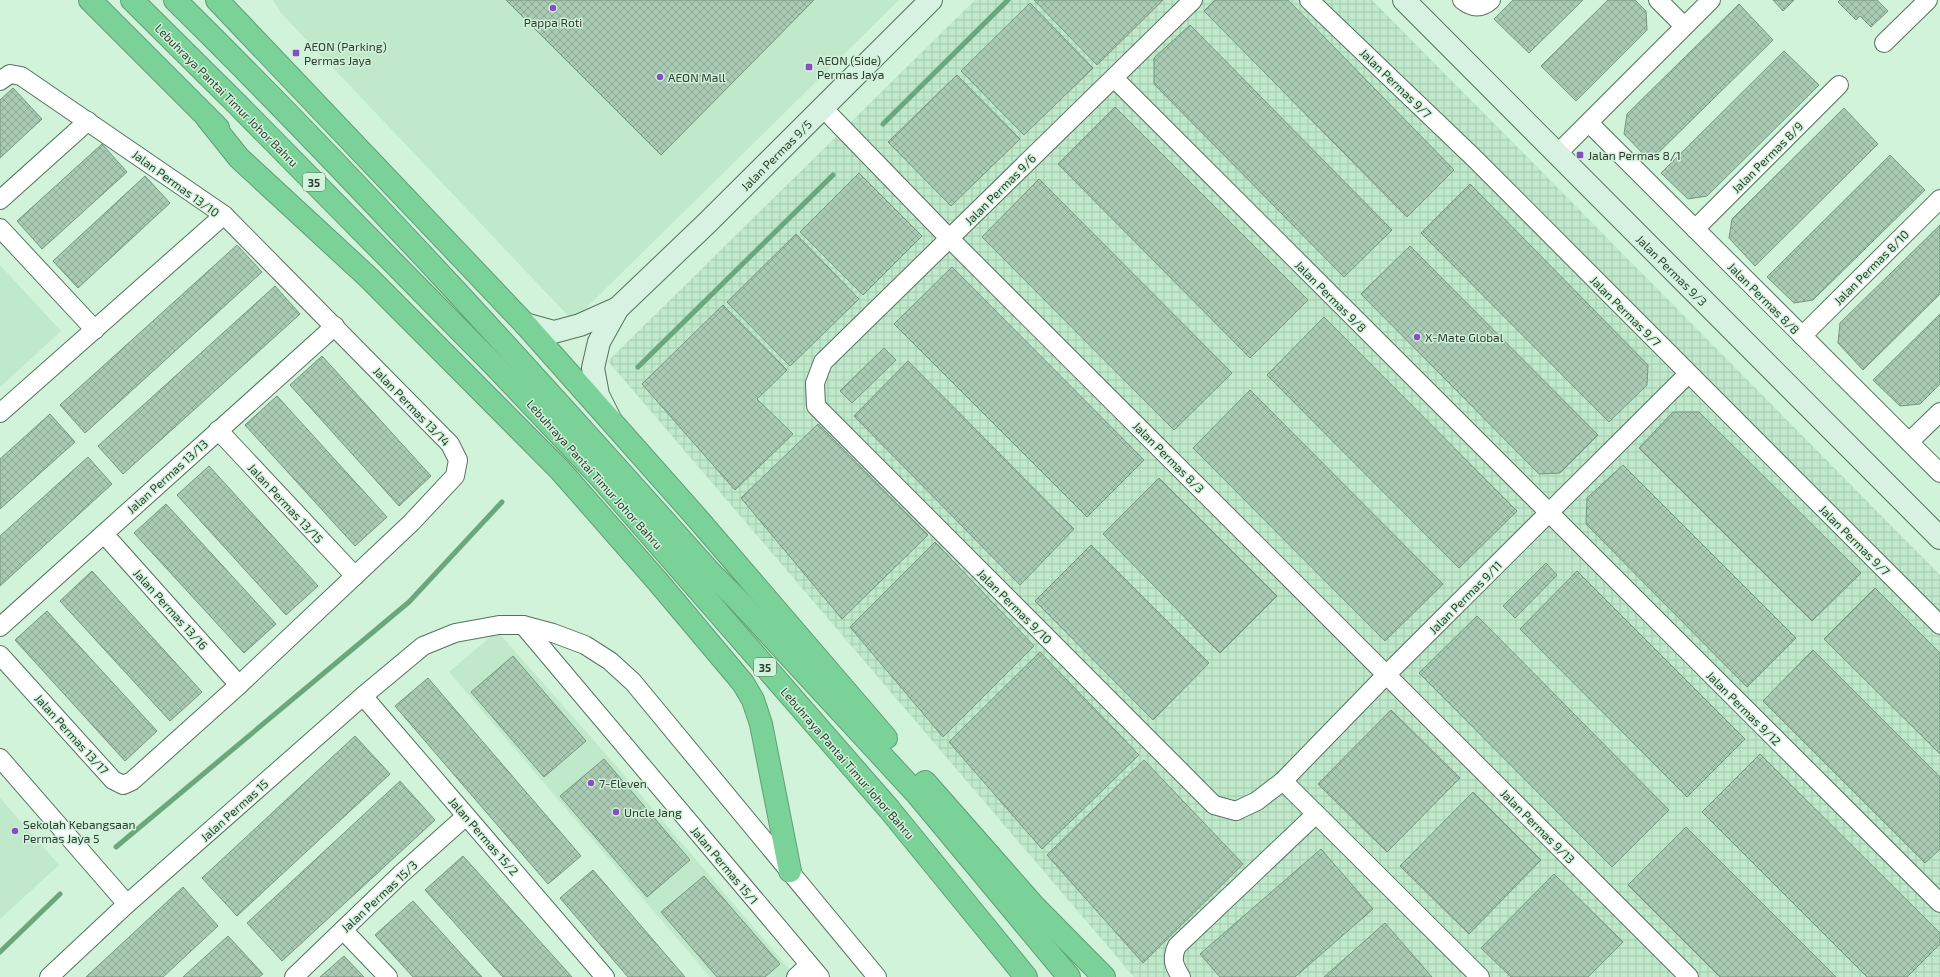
<svg xmlns="http://www.w3.org/2000/svg" width="1940" height="977" viewBox="0 0 1940 977" font-family="'Exo 2',sans-serif">
	<style>
		.built { fill: #c0e9cb }
		.industrial { fill: url(#industrial-grid) }
		.lines { fill: none; stroke-linecap: round; stroke-linejoin: round }
		.stream { stroke: #6aa77d; stroke-width: 5 }
		.building { fill: url(#building-cross-hatch); stroke: #75967f }
		.street-casing { stroke: #53735d; stroke-width: 20 }
		.secondary-casing { stroke: #53735d; stroke-width: 24 }
		.highway-casing { stroke: #609e75; stroke-width: 24 }
		.street { stroke: #fff; stroke-width: 18 }
		.secondary { stroke: #d7f2e0; stroke-width: 22 }
		.highway { stroke: #7bd298; stroke-width: 22 }
		.poi-dot { fill: #884ec4; stroke: #d0f3d9; stroke-width: 1.5 }
		.labels { text-anchor: middle; dominant-baseline: central; stroke-width: 3; stroke-linejoin: round; paint-order: stroke }
		.shield { fill: #d0f3d9; stroke: #5f7365; stroke-width: 1 }
		.shield-label { font-size: 11px; font-weight: bold; fill: #2f3c33 }
		.poi-label { font-size: 12px; fill: #2f3c33; stroke: #d0f3d9; text-anchor: start }
		.street-label { font-size: 12px; fill: #2f3c33; stroke: #d0f3d9 }
	</style>
	<defs>
		<pattern id="industrial-grid" width="8" height="8" patternUnits="userSpaceOnUse"><rect width="8" height="8" fill="#c0e9cb"/><path d="M0 4h8M4 0v8" fill="none" stroke="#a5c9af"/></pattern>
		<pattern id="building-cross-hatch" width="8" height="8" patternUnits="userSpaceOnUse"><rect width="8" height="8" fill="#aacbb3"/><path d="M0 0l8 8M0 8l8-8" fill="none" stroke="#8ba692"/></pattern>
	</defs>
	<rect width="100%" height="100%" fill="#d0f3d9"/>
	<g class="built">
		<path d="M273,0h626l-326,321 -292,-308z"/>
		<path d="M0,265l61,66 -61,56z"/>
		<path d="M497,631l115,130 184,216h-86l-261,-305z"/>
		<path d="M0,798l59,67 -59,54z"/>
	</g>
	<path class="industrial" d="M975,0h397l568,575v402h-806l-526,-616z"/>
	<g class="lines">
		<g class="stream">
			<path d="M883,124l125,-124"/>
			<path d="M638,367l195,-192"/>
			<path d="M116,847l293,-245 93,-100"/>
			<path d="M0,952l60,-58"/>
		</g>
	</g>
	<g class="building">
		<path d="M506,0h308l-153,155z"/>
		<path d="M1034,0h129l-66,65z"/>
		<path d="M1215,0h73l166,170 -47,47 -203,-206z"/>
		<path d="M1513,0h70l-54,53 -35,-34z"/>
		<path d="M1608,0h27l11,11 1,19 -71,71 -35,-35z"/>
		<path d="M1773,0h21l-11,11z"/>
		<path d="M1840,0h37l11,11 -17,16 -11,-11 -4,4 -18,-18z"/>
		<path d="M1030,3l63,65 -69,67 -63,-64z"/>
		<path d="M1739,4l34,36 -123,121 -26,-27 3,-20z"/>
		<path d="M1190,25l202,205 -48,47 -190,-193v-26z"/>
		<path d="M1784,51l35,34 -112,111 -19,3 -27,-26z"/>
		<path d="M957,75l63,64 -69,67 -63,-64z"/>
		<path d="M13,88l29,31 -42,39v-58z"/>
		<path d="M1115,107l193,193 -58,58 -192,-194z"/>
		<path d="M1844,108l34,36 -123,122 -26,-28 3,-19z"/>
		<path d="M102,144l25,28 -85,77 -25,-28z"/>
		<path d="M1890,155l35,35 -112,110 -19,3 -27,-26z"/>
		<path d="M859,173l63,63 -59,59 -63,-63z"/>
		<path d="M145,176l25,27 -92,85 -25,-27z"/>
		<path d="M1039,179l193,194 -58,57 -192,-193z"/>
		<path d="M1470,184l178,181 -1,20 -38,37 -188,-189z"/>
		<path d="M1940,225v69l-77,76 -25,-27 2,-20z"/>
		<path d="M796,234l63,65 -69,67 -63,-64z"/>
		<path d="M237,245l25,27 -177,161 -25,-28z"/>
		<path d="M1410,246l188,189 -38,38 -21,1 -178,-180z"/>
		<path d="M952,267l192,193 -57,57 -193,-193z"/>
		<path d="M275,286l25,28 -177,160 -25,-28z"/>
		<path d="M723,305l64,65 -30,29 36,35 -58,56 -93,-106z"/>
		<path d="M1940,314v70l-20,20 -20,2 -27,-26z"/>
		<path d="M1324,317l193,194 -58,57 -192,-193z"/>
		<path d="M884,348l12,12 -44,43 -12,-12z"/>
		<path d="M322,356l109,120 -32,30 -109,-121z"/>
		<path d="M908,361l166,168 -54,56 -166,-169z"/>
		<path d="M1250,390l193,194 -58,57 -192,-193z"/>
		<path d="M277,396l110,121 -32,29 -110,-121z"/>
		<path d="M1673,412h26l162,161 -49,48 -173,-173z"/>
		<path d="M50,414l25,28 -75,67v-50z"/>
		<path d="M818,424l110,111 -86,84 -101,-121z"/>
		<path d="M88,457l24,27 -112,102v-50z"/>
		<path d="M1623,465l173,173 -49,49 -161,-163 1,-26z"/>
		<path d="M209,466l109,120 -32,29 -109,-120z"/>
		<path d="M1159,478l118,118 -57,57 -117,-119z"/>
		<path d="M166,504l110,120 -32,29 -110,-120z"/>
		<path d="M935,542l99,104 -91,91 -93,-110z"/>
		<path d="M1091,545l118,118 -56,57 -118,-119z"/>
		<path d="M1546,563l11,12 -42,43 -12,-12z"/>
		<path d="M92,571l110,121 -32,29 -110,-120z"/>
		<path d="M1577,571l168,168 -58,58 -167,-168z"/>
		<path d="M1875,588l65,65v101l-116,-115z"/>
		<path d="M47,611l110,120 -32,30 -110,-121z"/>
		<path d="M1477,616l192,194 -57,57 -193,-194z"/>
		<path d="M1813,650l127,127v72l-15,14 -162,-162z"/>
		<path d="M1040,652l99,103 -97,94 -93,-107z"/>
		<path d="M513,656l73,85 -42,36 -73,-85z"/>
		<path d="M428,678l153,178 -33,28 -153,-178z"/>
		<path d="M1391,710l69,68 -73,74 -69,-68z"/>
		<path d="M355,736l35,38 -153,142 -35,-38z"/>
		<path d="M1760,754l180,179v11l-33,33h-40l-165,-165z"/>
		<path d="M604,759l86,101 -43,37 -87,-101z"/>
		<path d="M1144,760l99,104 -100,99 -96,-108z"/>
		<path d="M400,781l35,39 -153,141 -35,-38z"/>
		<path d="M1473,792l68,68 -72,74 -69,-68z"/>
		<path d="M1686,827l150,150h-116l-92,-92z"/>
		<path d="M1321,849l52,60 -78,68h-75l-20,-23z"/>
		<path d="M463,856l109,121h-69l-78,-87z"/>
		<path d="M593,870l92,107h-57l-68,-79z"/>
		<path d="M1554,874l69,68 -35,35h-77l-30,-29z"/>
		<path d="M704,876l76,88 -15,13h-48l-56,-65z"/>
		<path d="M183,887l35,39 -55,51h-77z"/>
		<path d="M413,901l69,76h-69l-38,-42z"/>
		<path d="M1385,923l47,54h-108z"/>
		<path d="M228,936l35,38 -4,3h-76z"/>
		<path d="M344,956l20,21h-44z"/>
	</g>
	<g class="lines">
		<defs>
			<g id="street">
				<path d="M1193,0l-370,362 -8,21 1,23 398,399 22,6 21,-10 26,-20 104,-107 301,-300"/>
				<path d="M1309,0l165,158 466,467"/>
				<path d="M1462,0c10,8 19,9 29,0"/>
				<path d="M1658,0l26,26"/>
				<path d="M1884,43l44,-43"/>
				<path d="M1114,78l826,825"/>
				<path d="M0,81l10,-7 11,2 203,139 226,229 8,16 -3,16 -44,47 -172,162 -107,96 -9,4 -10,-5 -113,-125"/>
				<path d="M823,108l127,131 739,738"/>
				<path d="M1589,123l351,350"/>
				<path d="M1557,154l154,-154"/>
				<path d="M0,200l88,-79"/>
				<path d="M0,228l95,102"/>
				<path d="M1695,229l144,-144"/>
				<path d="M1802,336l138,-137"/>
				<path d="M0,413l224,-198"/>
				<path d="M218,430l137,146"/>
				<path d="M1909,442l31,-30"/>
				<path d="M104,534l135,151"/>
				<path d="M523,625l297,352"/>
				<path d="M0,627l335,-301"/>
				<path d="M363,696l242,281"/>
				<path d="M0,758l127,146"/>
				<path d="M1283,781l197,196"/>
				<path d="M343,930l45,47"/>
				<path d="M49,977l78,-73 236,-208 60,-50 32,-13 44,-8h24l30,8 32,12 25,16 23,21 244,295"/>
				<path d="M294,977l107,-103 65,-58"/>
				<path d="M796,977l13,-12"/>
				<path d="M1181,977c-7,-11 -10,-18 -4,-31l139,-132"/>
			</g>
			<g id="secondary">
				<path d="M1404,0l536,538"/>
				<path d="M525,324l29,8 26,-7 38,-17"/>
				<path d="M609,417l-11,-22 -5,-27 6,-26 19,-34 89,-85 224,-223"/>
			</g>
			<g id="highway">
				<path d="M90,0l128,128"/>
				<path d="M132,0l105,104 258,262 106,112 288,331 137,168"/>
				<path d="M175,0c186,183 361,377 535,572l29,29 178,193 152,183"/>
				<path d="M217,0l308,324 172,194 189,220"/>
				<path d="M207,118l32,40 130,120 191,192 99,113 84,100 10,17 8,24 29,147"/>
				<path d="M925,782l109,124 70,71"/>
			</g>
		</defs>
		<use href="#street" class="street-casing"/>
		<use href="#secondary" class="secondary-casing"/>
		<use href="#highway" class="highway-casing"/>
		<use href="#street" class="street"/>
		<use href="#secondary" class="secondary"/>
		<use href="#highway" class="highway"/>
	</g>
	<g class="poi-dot">
		<circle cx="553" cy="8" r="4"/>
		<rect x="292" y="49" width="8" height="8" rx="2"/>
		<rect x="805" y="63" width="8" height="8" rx="2"/>
		<circle cx="660" cy="77" r="4"/>
		<rect x="1576" y="151" width="8" height="8" rx="2"/>
		<circle cx="1417" cy="337" r="4"/>
		<circle cx="591" cy="783" r="4"/>
		<circle cx="616" cy="812" r="4"/>
		<circle cx="15" cy="831" r="4"/>
	</g>
	<g class="labels">
		<g class="shield">
			<rect x="303" y="173" width="22" height="18" rx="3"/>
			<rect x="754" y="658" width="22" height="18" rx="3"/>
		</g>
		<g class="shield-label">
			<text x="314" y="182">35</text>
			<text x="765" y="667">35</text>
		</g>
		<g class="poi-label">
			<text x="553" y="22" text-anchor="middle">Pappa Roti</text>
			<text x="304" y="46">AEON (Parking)<tspan x="304" dy="14">Permas Jaya</tspan></text>
			<text x="817" y="60">AEON (Side)<tspan x="817" dy="14">Permas Jaya</tspan></text>
			<text x="668" y="77">AEON Mall</text>
			<text x="1588" y="155">Jalan Permas 8/1</text>
			<text x="1425" y="337">X-Mate Global</text>
			<text x="599" y="783">7-Eleven</text>
			<text x="624" y="812">Uncle Jang</text>
			<text x="23" y="824">Sekolah Kebangsaan<tspan x="23" dy="14">Permas Jaya 5</tspan></text>
		</g>
		<g class="street-label">
			<text transform="translate(1396 83) rotate(44)">Jalan Permas 9/7</text>
			<text transform="translate(227 95) rotate(45)">Lebuhraya Pantai Timur Johor Bahru</text>
			<text transform="translate(776 155) rotate(-45)">Jalan Permas 9/5</text>
			<text transform="translate(1767 157) rotate(-45)">Jalan Permas 8/9</text>
			<text transform="translate(176 183) rotate(36)">Jalan Permas 13/10</text>
			<text transform="translate(1000 189) rotate(-45)">Jalan Permas 9/6</text>
			<text transform="translate(1871 267) rotate(-45)">Jalan Permas 8/10</text>
			<text transform="translate(1672 270) rotate(45)">Jalan Permas 9/3</text>
			<text transform="translate(1331 296) rotate(45)">Jalan Permas 9/8</text>
			<text transform="translate(1764 298) rotate(45)">Jalan Permas 8/8</text>
			<text transform="translate(1626 311) rotate(45)">Jalan Permas 9/7</text>
			<text transform="translate(412 406) rotate(46)">Jalan Permas 13/14</text>
			<text transform="translate(1169 457) rotate(45)">Jalan Permas 8/3</text>
			<text transform="translate(595 474) rotate(48)">Lebuhraya Pantai Timur Johor Bahru</text>
			<text transform="translate(167 476) rotate(-42)">Jalan Permas 13/13</text>
			<text transform="translate(286 503) rotate(47)">Jalan Permas 13/15</text>
			<text transform="translate(1855 540) rotate(45)">Jalan Permas 9/7</text>
			<text transform="translate(1465 597) rotate(-45)">Jalan Permas 9/11</text>
			<text transform="translate(1015 606) rotate(45)">Jalan Permas 9/10</text>
			<text transform="translate(171 609) rotate(48)">Jalan Permas 13/16</text>
			<text transform="translate(1744 708) rotate(45)">Jalan Permas 9/12</text>
			<text transform="translate(72 734) rotate(48)">Jalan Permas 13/17</text>
			<text transform="translate(848 763) rotate(49)">Lebuhraya Pantai Timur Johor Bahru</text>
			<text transform="translate(234 810) rotate(-42)">Jalan Permas 15</text>
			<text transform="translate(1538 826) rotate(45)">Jalan Permas 9/13</text>
			<text transform="translate(484 836) rotate(49)">Jalan Permas 15/2</text>
			<text transform="translate(725 865) rotate(50)">Jalan Permas 15/1</text>
			<text transform="translate(379 896) rotate(-43)">Jalan Permas 15/3</text>
		</g>
	</g>
</svg>
